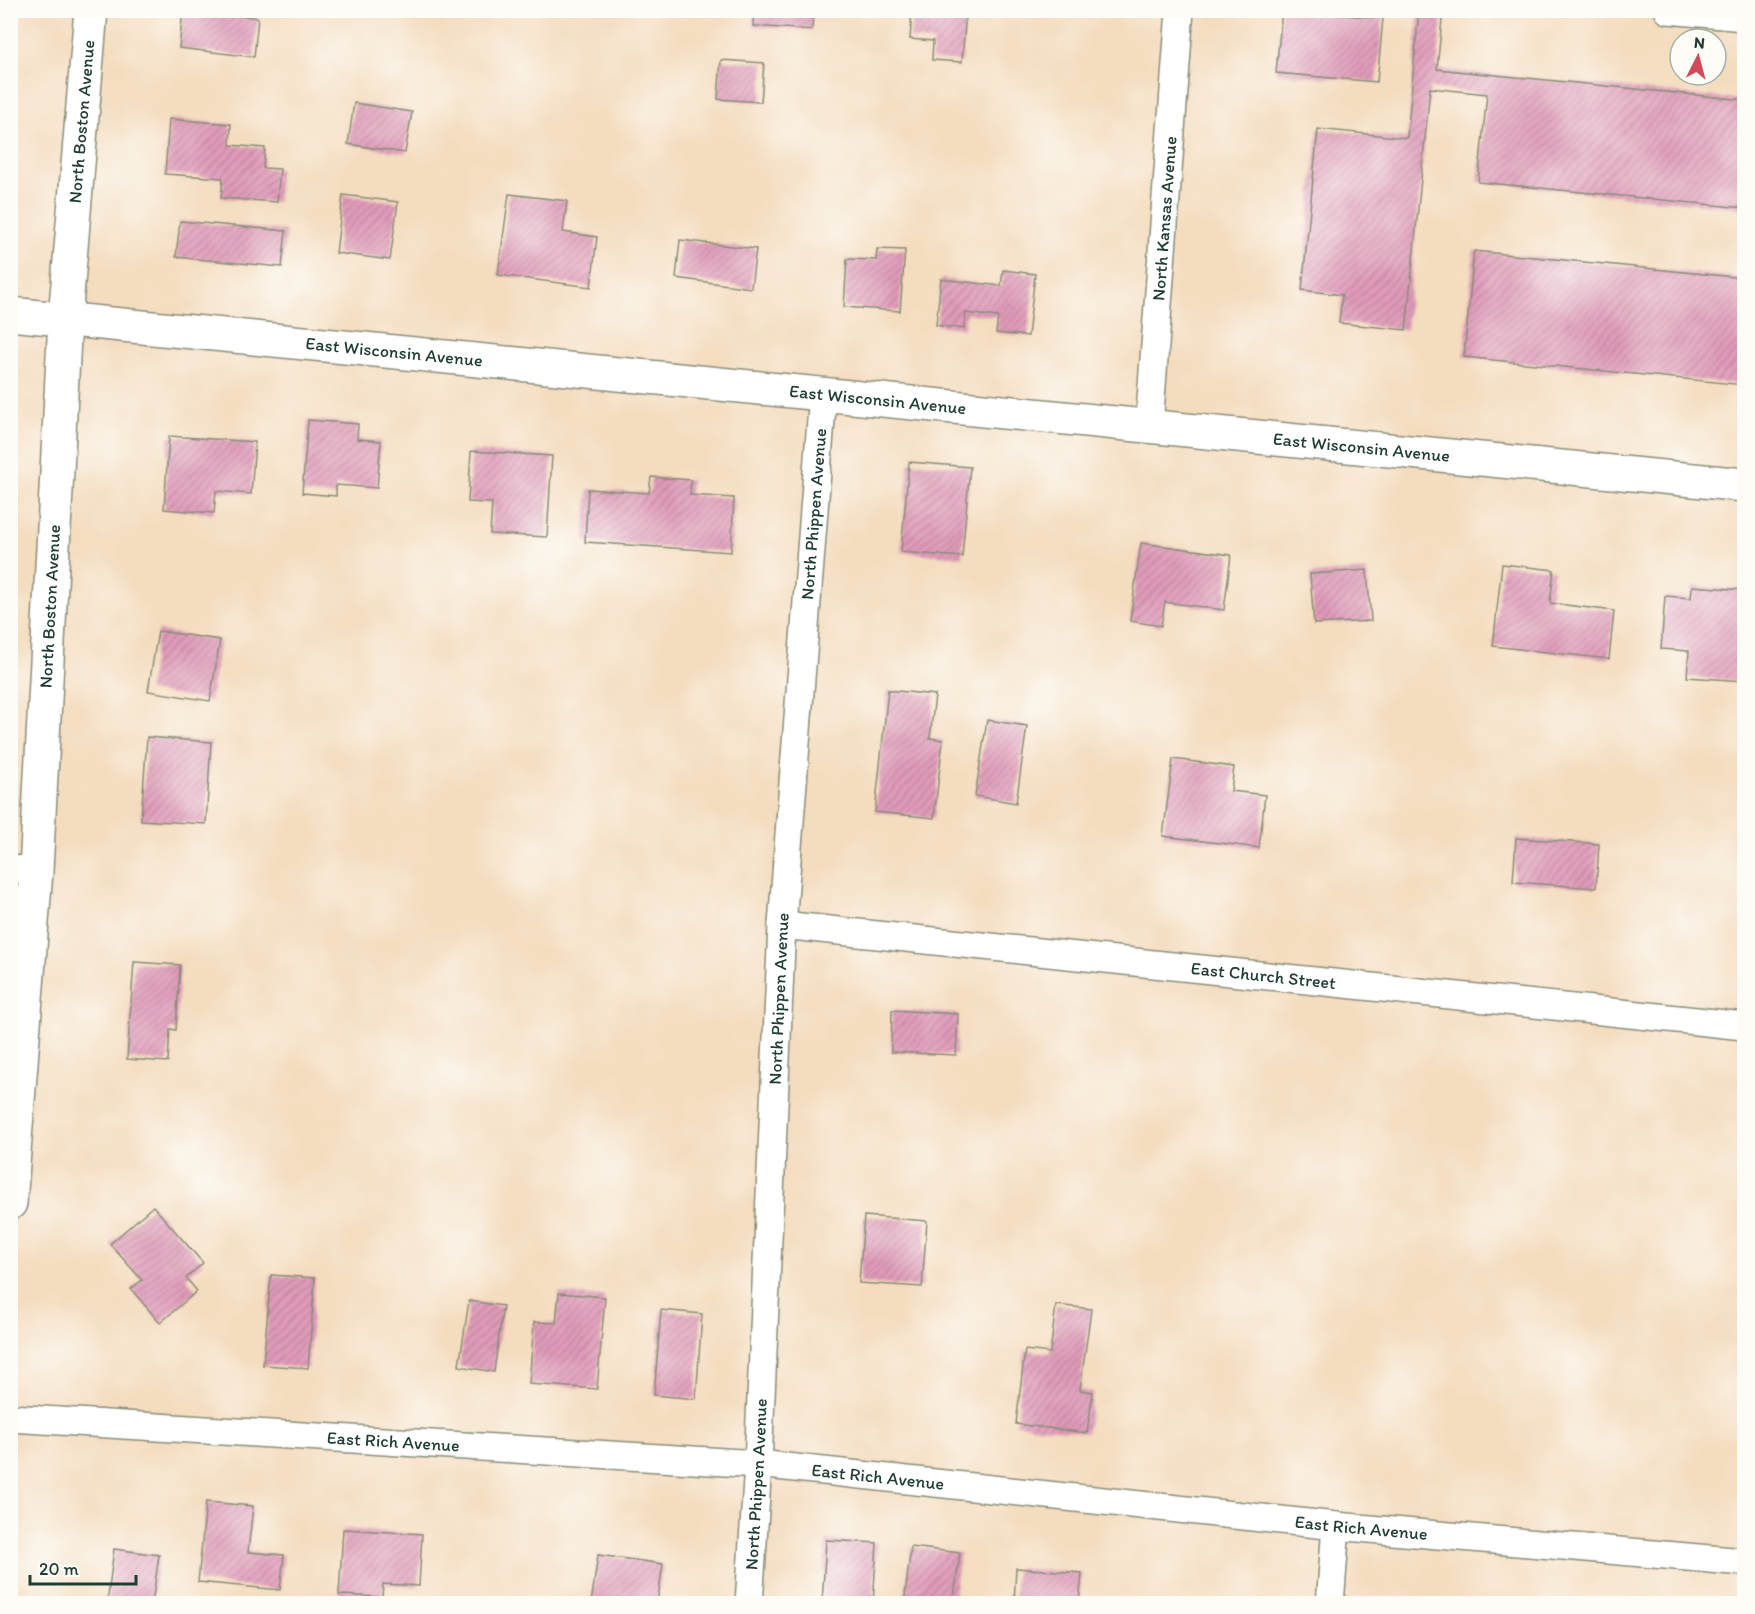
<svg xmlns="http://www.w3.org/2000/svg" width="1755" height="1614" viewBox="0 0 1755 1614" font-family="Itim,sans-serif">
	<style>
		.building { fill: url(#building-hatch) }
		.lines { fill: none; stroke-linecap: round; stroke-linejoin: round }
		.minor-casing { stroke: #8a8c79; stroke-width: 30 }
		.tertiary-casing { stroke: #8a8c79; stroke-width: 36 }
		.minor { stroke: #fff; stroke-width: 27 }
		.tertiary { stroke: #fff; stroke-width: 33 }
		.labels { text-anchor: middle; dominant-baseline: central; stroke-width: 4.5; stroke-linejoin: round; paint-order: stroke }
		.street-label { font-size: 18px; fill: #1f3d34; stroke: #fdfcf7 }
	</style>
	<defs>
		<pattern id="building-hatch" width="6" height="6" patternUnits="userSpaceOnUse" patternTransform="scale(1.5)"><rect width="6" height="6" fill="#e19bba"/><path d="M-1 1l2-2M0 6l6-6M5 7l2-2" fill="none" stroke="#b68098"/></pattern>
	</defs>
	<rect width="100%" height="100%" fill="#fdfcf7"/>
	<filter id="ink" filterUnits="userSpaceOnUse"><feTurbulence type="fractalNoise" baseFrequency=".0167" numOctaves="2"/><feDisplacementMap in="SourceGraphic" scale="12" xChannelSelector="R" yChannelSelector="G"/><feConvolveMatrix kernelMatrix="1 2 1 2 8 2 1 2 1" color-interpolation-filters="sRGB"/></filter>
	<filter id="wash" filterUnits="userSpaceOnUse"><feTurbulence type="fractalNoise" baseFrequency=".008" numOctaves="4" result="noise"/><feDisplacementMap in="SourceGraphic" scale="24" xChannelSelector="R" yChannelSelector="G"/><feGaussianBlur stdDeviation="1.35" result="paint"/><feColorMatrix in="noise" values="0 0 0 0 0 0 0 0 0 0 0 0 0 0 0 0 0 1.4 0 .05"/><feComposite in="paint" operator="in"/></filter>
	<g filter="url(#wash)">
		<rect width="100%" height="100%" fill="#f4dcbe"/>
		<g id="blocks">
			<g class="building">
				<path d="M183,10h50l-1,4 26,4 -4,39 -75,-9z"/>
				<path d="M754,10h59l-1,20 -59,-4z"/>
				<path d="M912,10h54l-4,52 -30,-2 1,-19 -23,-2z"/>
				<path d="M1282,10l101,8 -6,64 -101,-9z"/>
				<path d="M1419,10h24l-6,59 307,31v108l-266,-26 9,-88 -57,-6 -24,242 -67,-7 3,-28 -40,-5 16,-161 89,9z"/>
				<path d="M721,60l43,3 -3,39 -43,-3z"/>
				<path d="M354,103l58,9 -7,41 -57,-9z"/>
				<path d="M169,119l62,5 -1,21 35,3 -2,20 17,1 -3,33 -56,-4 2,-20 -58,-4z"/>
				<path d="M509,194l58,7 -4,31 34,5 -6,50 -93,-12z"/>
				<path d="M343,195l55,7 -8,58 -54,-7z"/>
				<path d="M180,221l106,10 -4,36 -106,-10z"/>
				<path d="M680,240l76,9 -5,39 -75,-10z"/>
				<path d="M877,249l28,1 -5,61 -56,-4 3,-48 29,1z"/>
				<path d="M1474,251l270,27v107l-280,-28z"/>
				<path d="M1003,270l32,4 -7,62 -32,-3 2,-16 -32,-4 -2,16 -28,-4 5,-46 60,7z"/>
				<path d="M308,420l50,4 -1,15 24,2 -4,47 -41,-3v11l-34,-3z"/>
				<path d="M169,436l86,6 -4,52 -35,-3 -2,22 -50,-4z"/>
				<path d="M471,451l81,5 -5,81 -57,-3 2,-31 -24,-1z"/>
				<path d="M909,462l61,5 -8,90 -61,-5z"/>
				<path d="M651,477l40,3 -1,15 44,3 -3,54 -146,-10 3,-53 61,4z"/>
				<path d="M1141,543l90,12 -7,55 -59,-8 -4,24 -31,-5z"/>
				<path d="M1502,564l52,6 -4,33 64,8 -5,48 -116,-13z"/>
				<path d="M1367,570l4,51 -57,3 -4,-50z"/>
				<path d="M1692,586l52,4v91l-57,-4 2,-26 -28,-2 4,-53 26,2z"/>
				<path d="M158,631l62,9 -10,61 -62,-10z"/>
				<path d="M888,690l47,5 -5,43 13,2 -9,78 -59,-6z"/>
				<path d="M987,720l40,6 -11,77 -41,-7z"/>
				<path d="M147,737l64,5 -5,82 -65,-4z"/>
				<path d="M1173,759l61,8 -3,24 34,4 -6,53 -96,-12z"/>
				<path d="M1516,838l83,6 -3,44 -83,-6z"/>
				<path d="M134,962l46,3 -4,65 -6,-1 -2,33 -41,-3z"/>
				<path d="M892,1010l66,4 -2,41 -65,-3z"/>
				<path d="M153,1206l50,57 -17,15 11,13 -37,32 -29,-34 11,-9 -32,-36z"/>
				<path d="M864,1216l63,5 -5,66 -63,-4z"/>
				<path d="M271,1275l44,3 -7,90 -45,-3z"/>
				<path d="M559,1293l46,4 -8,92 -68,-5 5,-62 22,1z"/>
				<path d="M469,1301l34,5 -9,66 -35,-6z"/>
				<path d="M1056,1305l35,4 -11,81 13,2 -6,41 -71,-9 9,-74 25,3z"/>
				<path d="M661,1310l41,4 -6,85 -42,-4z"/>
				<path d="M206,1502l47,4 -5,46 36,3 -4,35 -82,-8z"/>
				<path d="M343,1529l79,5 -3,52 -36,-2 -1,13 -43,-2z"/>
				<path d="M826,1540l51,3 -4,61h-51z"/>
				<path d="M911,1547l49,6 -7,51h-49z"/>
				<path d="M114,1549l45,6 -7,49h-45z"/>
				<path d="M598,1555l65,9 -6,40h-66z"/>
				<path d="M1016,1568l66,5 -3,31h-65z"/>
			</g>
		</g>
	</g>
	<g filter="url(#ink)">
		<use href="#blocks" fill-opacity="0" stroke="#8a8c79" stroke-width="1.5"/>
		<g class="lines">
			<defs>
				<g id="minor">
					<path d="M1668,10l76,7"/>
					<path id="s1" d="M1149,426l31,-416"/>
					<path d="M10,869l26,2"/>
					<path id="s2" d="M782,925l962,101"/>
					<path id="s3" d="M10,1418l748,46 578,62 408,36"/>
					<path id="s4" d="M749,1604l9,-140 24,-539 41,-531"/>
					<path d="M1330,1604l6,-78"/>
				</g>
				<g id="tertiary">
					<path id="s5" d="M10,314l1734,171"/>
					<path id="s6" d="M10,1203l26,-332 29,-552 26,-309"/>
				</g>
			</defs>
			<use href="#minor" class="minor-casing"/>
			<use href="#tertiary" class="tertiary-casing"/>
			<use href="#minor" class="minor"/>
			<use href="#tertiary" class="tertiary"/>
		</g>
	</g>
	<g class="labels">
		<g class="street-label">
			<text stroke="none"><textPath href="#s6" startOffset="1084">North Boston Avenue</textPath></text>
			<text stroke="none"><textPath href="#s1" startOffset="208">North Kansas Avenue</textPath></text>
			<text stroke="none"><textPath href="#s5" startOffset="386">East Wisconsin Avenue</textPath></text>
			<text stroke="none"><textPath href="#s5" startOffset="872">East Wisconsin Avenue</textPath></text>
			<text stroke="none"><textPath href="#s5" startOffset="1358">East Wisconsin Avenue</textPath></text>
			<text stroke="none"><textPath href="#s4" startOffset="1092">North Phippen Avenue</textPath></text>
			<text stroke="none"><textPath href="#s6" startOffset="598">North Boston Avenue</textPath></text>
			<text stroke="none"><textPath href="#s2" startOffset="484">East Church Street</textPath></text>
			<text stroke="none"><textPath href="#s4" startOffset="606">North Phippen Avenue</textPath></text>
			<text stroke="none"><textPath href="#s3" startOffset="384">East Rich Avenue</textPath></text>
			<text stroke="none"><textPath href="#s3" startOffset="870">East Rich Avenue</textPath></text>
			<text stroke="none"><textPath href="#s4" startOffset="120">North Phippen Avenue</textPath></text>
			<text stroke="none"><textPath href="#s3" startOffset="1356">East Rich Avenue</textPath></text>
		</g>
	</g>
	<rect width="1755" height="1614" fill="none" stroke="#fdfcf7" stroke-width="36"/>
	<g transform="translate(1698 57) rotate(6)"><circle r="28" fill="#fdfcf7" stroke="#a4b0a9" stroke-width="1.5"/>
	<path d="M0-4.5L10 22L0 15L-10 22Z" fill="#d1495b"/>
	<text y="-9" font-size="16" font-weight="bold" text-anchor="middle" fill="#1f3d34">N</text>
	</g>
	<path d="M30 1575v9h106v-9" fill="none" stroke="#1f3d34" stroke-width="3"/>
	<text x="39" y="1575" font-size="18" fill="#1f3d34" stroke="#fdfcf7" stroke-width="4.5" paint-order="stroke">20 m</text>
</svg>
